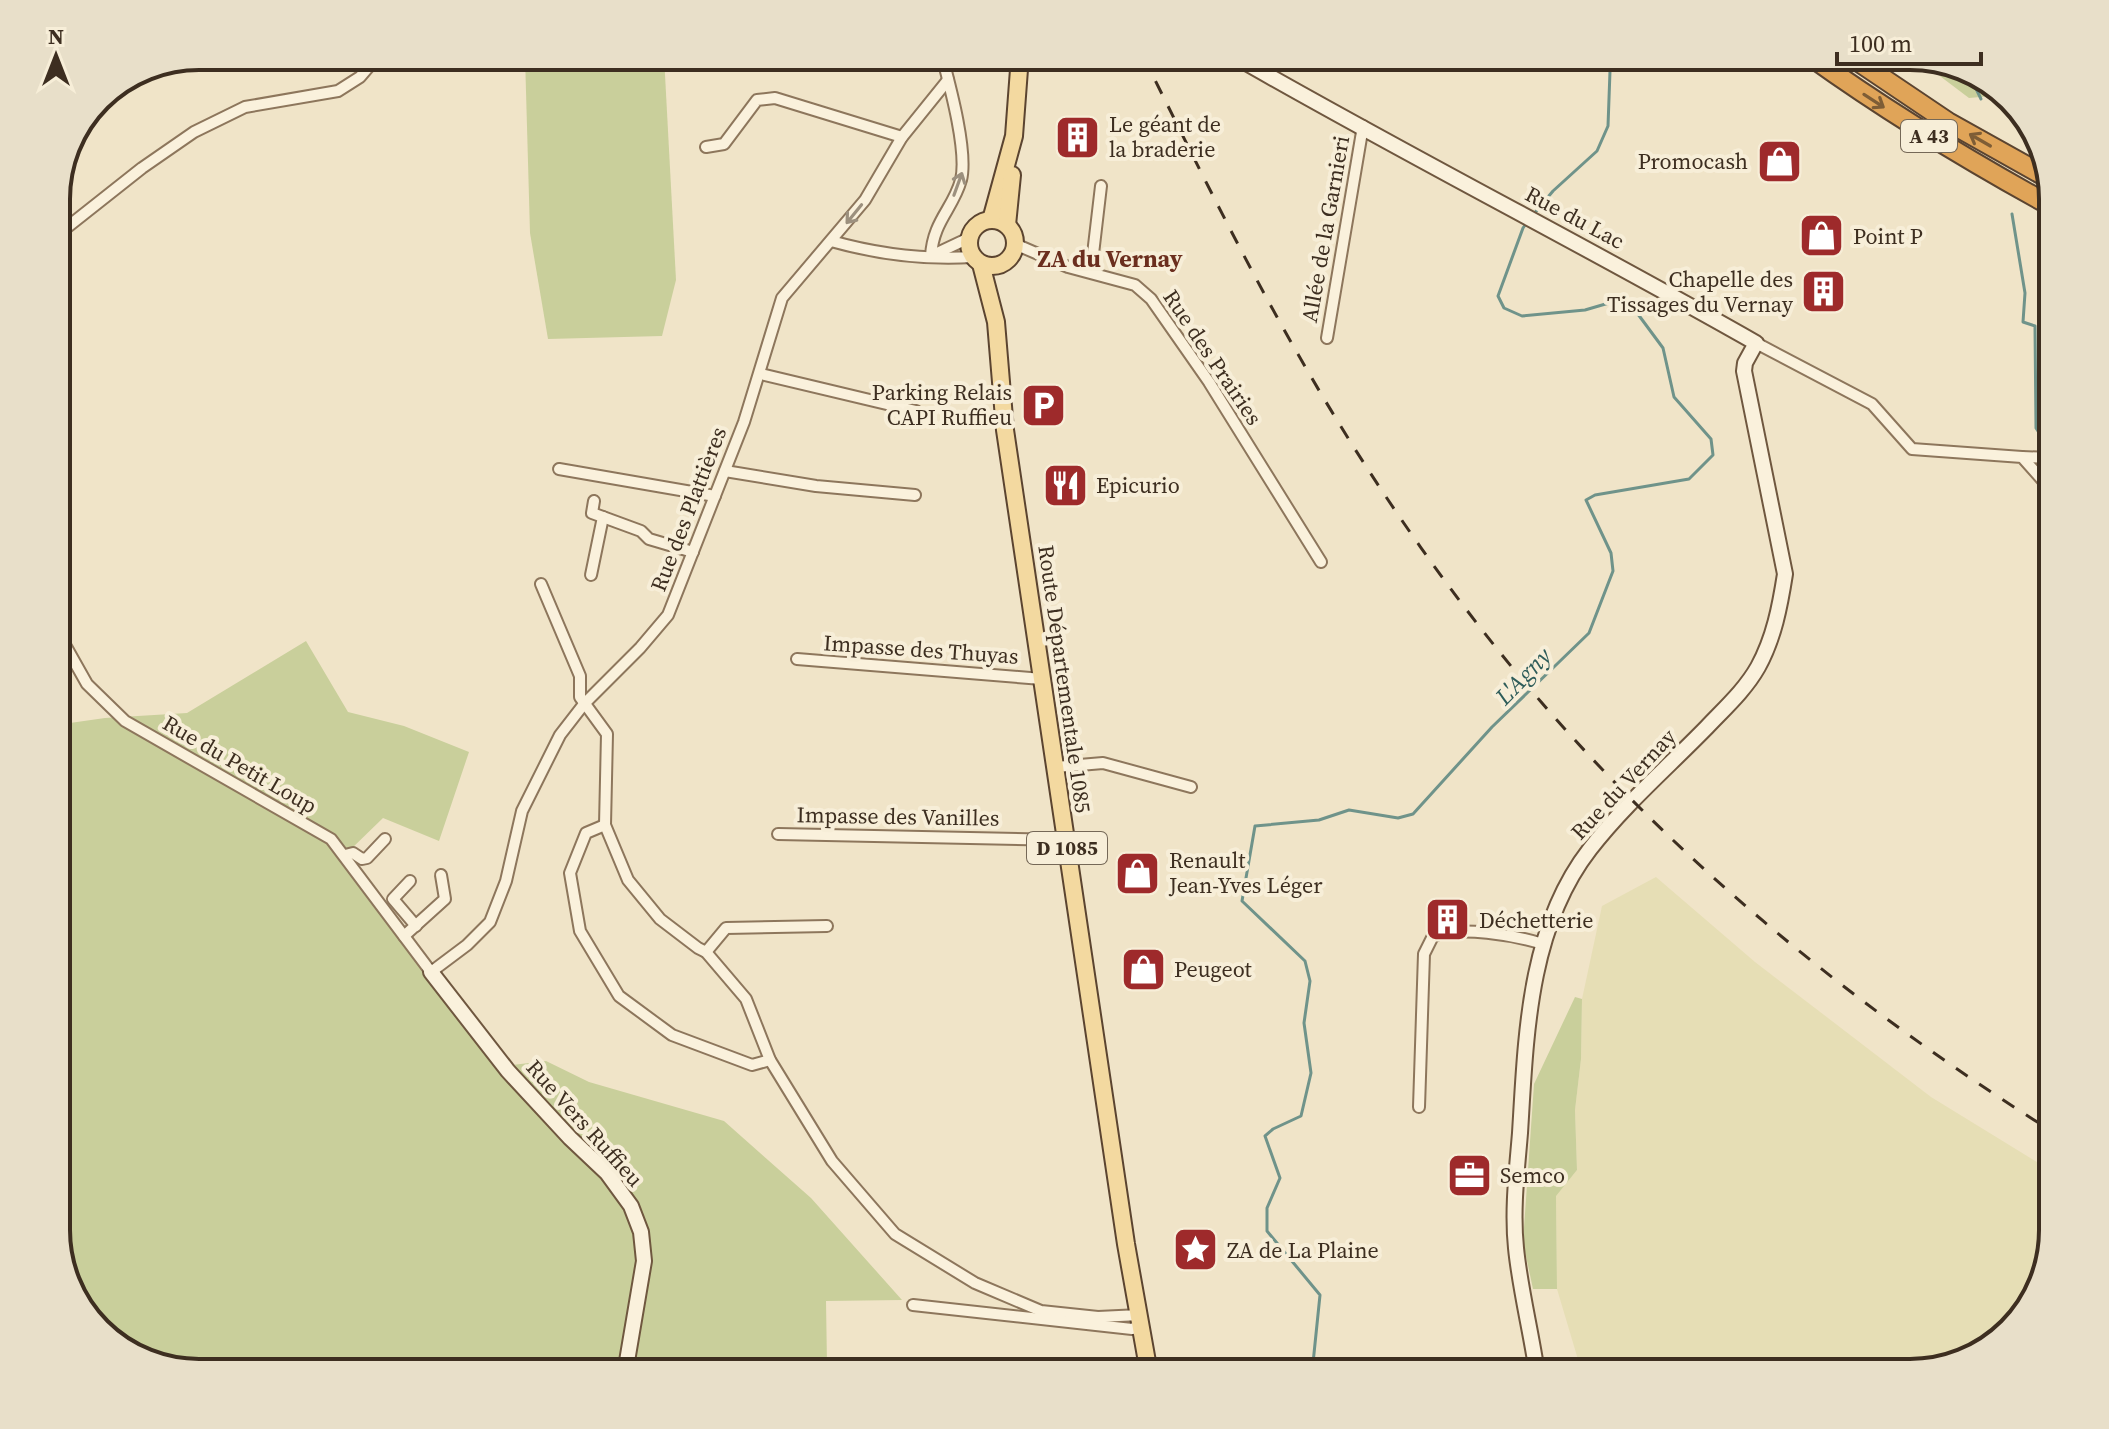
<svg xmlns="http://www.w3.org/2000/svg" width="2109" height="1429" viewBox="0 0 2109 1429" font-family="'Source Serif 4',serif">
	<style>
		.farmland { fill: #e6deb5 }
		.green { fill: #c9cf9b }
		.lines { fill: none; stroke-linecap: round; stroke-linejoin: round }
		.stream { stroke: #6f938a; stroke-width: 3 }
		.street-casing { stroke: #8d765c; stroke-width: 14 }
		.secondary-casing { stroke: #6f573f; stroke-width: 18 }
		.primary-casing { stroke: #5b4430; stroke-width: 20 }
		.highway-casing { stroke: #5b4430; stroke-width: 22 }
		.street { stroke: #faf1dc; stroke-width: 10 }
		.secondary { stroke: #faf1dc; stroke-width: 14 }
		.primary { stroke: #f3d9a0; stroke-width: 16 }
		.highway { stroke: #e0a458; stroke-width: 18 }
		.rail { stroke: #3d2e20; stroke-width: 3; stroke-dasharray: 14 14; stroke-linecap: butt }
		.oneway { stroke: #7e5d36 }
		.oneway2 { stroke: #9c907e }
		.labels { text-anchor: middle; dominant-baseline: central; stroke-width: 8; stroke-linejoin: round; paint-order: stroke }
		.shield { fill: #f7eed8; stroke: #756857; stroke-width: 2 }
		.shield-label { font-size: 20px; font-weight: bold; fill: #3d2e20 }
		.poi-label { font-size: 22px; fill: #3d2e20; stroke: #f7eed8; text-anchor: start }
		.street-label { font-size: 22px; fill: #3d2e20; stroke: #f7eed8 }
		.neighbourhood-label { font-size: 24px; font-weight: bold; fill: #6b2e1e; stroke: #f7eed8 }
		.water-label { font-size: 24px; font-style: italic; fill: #2f5d5a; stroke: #f7eed8 }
		.rim { fill: none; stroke: #3d2e20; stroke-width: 4 }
	</style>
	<rect width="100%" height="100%" fill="#f0e4c8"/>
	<g class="farmland">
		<path d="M2053,349v83h-6l-7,-75z"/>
		<path d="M1656,877l99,85 176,135 122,75v59l-24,79 -48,44 -70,19h-329l-25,-84 -1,-94 21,-25 -2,-60 6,-51 1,-60 20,-93z"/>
	</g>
	<g class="green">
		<path d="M525,56h139l12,224 -14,56 -114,3 -18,-106z"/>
		<path d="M1916,58l74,22 13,15 -34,3z"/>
		<path d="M306,641l42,71 56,14 65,26 -30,89 -56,-23 -35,34h-6l161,214 43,-5 43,21 135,39 87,77 91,102 -76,1 1,64 62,8h-594l-20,-5 -5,5h-71l-80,-24 -44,-48 -19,-62v-514l49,-7 82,-5z"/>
		<path d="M1575,997l7,2 -1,60 -6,51 2,60 -21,26 1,93h-24l-10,-47 11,-158z"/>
	</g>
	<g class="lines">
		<g class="stream">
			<path d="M1969,74l12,25"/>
			<path d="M2012,214l13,79 -2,29 12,4 1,102 7,11h10"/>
			<path d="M1533,215l20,-24 44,-40 11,-25 2,-55 6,-15"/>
			<path d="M1312,1373l8,-78 -53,-64v-23l13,-30 -15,-42 8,-7 28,-13 10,-43 -7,-50 6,-42 -5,-20 -63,-60 13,-75 64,-6 30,-10 49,8 15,-4 79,-87 97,-94 24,-62 -2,-18 -25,-53 9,-5 94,-16 24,-24 -2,-16 -37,-42 -11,-49 -37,-50 -41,12 -63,6 -18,-8 -6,-12 25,-68 5,-7"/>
		</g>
		<defs>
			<g id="street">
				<path d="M1265,74l10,-18"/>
				<path d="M706,147l18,-3 33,-44 18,-2 127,39"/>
				<path d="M56,236l86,-68 52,-36 51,-25 93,-16 22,-14 18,-21"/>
				<path d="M831,241c46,13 94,19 142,16"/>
				<path d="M1015,244l53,23 67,18 16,14 58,83 112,180"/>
				<path d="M933,255l36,-17"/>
				<path d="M931,256c2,-35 22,-47 30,-76 7,-28 -11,-94 -19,-124"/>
				<path d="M1091,271l10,-85"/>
				<path d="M1327,338l36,-212"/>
				<path d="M1756,343l116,61 40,45 110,8 31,35"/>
				<path d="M761,374l155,37"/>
				<path d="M2022,457l31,1"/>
				<path d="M559,469l156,27"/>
				<path d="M725,471l91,15 99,9"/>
				<path d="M594,501l-2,12 49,18 8,8 44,13"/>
				<path d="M591,575l12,-58"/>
				<path d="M541,584l39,92v21l27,37 -2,91 23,55 32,39 38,29 8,4 40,47 24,61 62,101 63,73 80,49 66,28 57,6 42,-2"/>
				<path d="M56,629l31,55 38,37 206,118 100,133 36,-27 23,-23 16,-41 16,-70 38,-76 24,-31 56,-56 28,-33 76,-193 38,-124 83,-98 37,-63 46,-57"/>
				<path d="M797,659l245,20"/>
				<path d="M1056,767l47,-4 88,24"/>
				<path d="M605,825l-19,8 -16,40 10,58 39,65 53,39 80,30 18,-5"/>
				<path d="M778,834l288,6"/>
				<path d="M345,855l8,-2 9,6 5,-1 18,-19"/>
				<path d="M410,881l-17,18 23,27"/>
				<path d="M404,936l41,-37 -4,-24"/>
				<path d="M706,952l20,-24 101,-2"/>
				<path d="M1419,1107l5,-153 9,-18c27,-10 81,-1 110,8"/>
				<path d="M913,1305l219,24 10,-4"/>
			</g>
			<g id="secondary">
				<path d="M1234,56c172,99 350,189 522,287l-11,20 -1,8 41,203c-5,32 -11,64 -27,93 -13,23 -33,41 -51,60 -39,40 -83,78 -117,122 -62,80 -64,187 -70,284 -3,37 -8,77 -4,115 4,41 15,83 21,125"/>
				<path d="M431,972l77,99 62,67 37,35 24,33 10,26 3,29 -19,112"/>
			</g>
			<g id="primary">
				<circle cx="992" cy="243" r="23"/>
				<path d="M991,220l23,-84 6,-80"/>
				<path d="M1007,225l5,-50"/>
				<path d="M981,264l15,58 9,108 121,814 23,129"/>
			</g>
			<g id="highway">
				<path d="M1810,56c78,56 159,105 243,151"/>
				<path d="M1850,56l98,66 100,56"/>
			</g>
		</defs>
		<use href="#street" class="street-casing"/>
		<use href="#secondary" class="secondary-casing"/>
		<use href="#primary" class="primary-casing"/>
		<use href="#highway" class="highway-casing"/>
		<use href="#street" class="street"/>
		<use href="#secondary" class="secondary"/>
		<use href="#primary" class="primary"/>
		<use href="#highway" class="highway"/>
		<path class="rail" d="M1143,56c54,108 106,215 167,319 67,115 145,227 232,328 146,169 323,311 511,429"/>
	</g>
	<defs><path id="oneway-shaft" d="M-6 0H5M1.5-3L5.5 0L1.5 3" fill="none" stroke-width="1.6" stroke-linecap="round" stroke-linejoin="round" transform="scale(2)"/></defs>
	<g class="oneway">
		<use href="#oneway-shaft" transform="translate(1874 101) rotate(33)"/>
		<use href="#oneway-shaft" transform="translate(1980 140) rotate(-150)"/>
	</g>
	<g class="oneway2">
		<use href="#oneway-shaft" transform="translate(958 184) rotate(-70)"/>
		<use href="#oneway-shaft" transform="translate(854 214) rotate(129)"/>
	</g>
	<defs>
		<symbol id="building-square" viewBox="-11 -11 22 22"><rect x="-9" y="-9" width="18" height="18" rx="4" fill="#9e2a2b" stroke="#f7eed8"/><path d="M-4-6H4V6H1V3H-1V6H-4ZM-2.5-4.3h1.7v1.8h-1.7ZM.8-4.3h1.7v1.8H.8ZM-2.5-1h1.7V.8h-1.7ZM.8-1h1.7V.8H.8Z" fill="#fff"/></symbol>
		<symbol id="shop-square" viewBox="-11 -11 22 22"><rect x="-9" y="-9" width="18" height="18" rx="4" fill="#9e2a2b" stroke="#f7eed8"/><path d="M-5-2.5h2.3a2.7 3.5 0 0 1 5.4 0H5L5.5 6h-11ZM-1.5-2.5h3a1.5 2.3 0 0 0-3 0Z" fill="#fff"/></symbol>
		<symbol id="parking-square" viewBox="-11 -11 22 22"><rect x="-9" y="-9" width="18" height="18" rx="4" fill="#9e2a2b" stroke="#f7eed8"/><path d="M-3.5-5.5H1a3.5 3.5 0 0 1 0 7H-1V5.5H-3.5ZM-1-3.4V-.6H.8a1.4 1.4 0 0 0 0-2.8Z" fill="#fff"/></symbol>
		<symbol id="restaurant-square" viewBox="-11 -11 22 22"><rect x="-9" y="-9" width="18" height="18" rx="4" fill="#9e2a2b" stroke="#f7eed8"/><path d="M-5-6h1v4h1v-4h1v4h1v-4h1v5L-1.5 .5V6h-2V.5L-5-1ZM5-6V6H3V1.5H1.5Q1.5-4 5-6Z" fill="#fff"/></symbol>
		<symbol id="office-square" viewBox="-11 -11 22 22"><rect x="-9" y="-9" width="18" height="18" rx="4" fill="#9e2a2b" stroke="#f7eed8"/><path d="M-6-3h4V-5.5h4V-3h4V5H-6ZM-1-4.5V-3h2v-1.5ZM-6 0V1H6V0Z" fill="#fff"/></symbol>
		<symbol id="sight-square" viewBox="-11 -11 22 22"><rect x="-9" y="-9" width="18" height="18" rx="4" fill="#9e2a2b" stroke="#f7eed8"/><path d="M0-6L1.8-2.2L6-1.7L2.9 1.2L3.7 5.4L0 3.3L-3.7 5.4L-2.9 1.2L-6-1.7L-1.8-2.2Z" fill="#fff"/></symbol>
	</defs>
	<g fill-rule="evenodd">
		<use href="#building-square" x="1052" y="112" width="51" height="51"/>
		<use href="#shop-square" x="1754" y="136" width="51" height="51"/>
		<use href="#shop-square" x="1796" y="210" width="51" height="51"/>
		<use href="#building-square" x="1798" y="266" width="51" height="51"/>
		<use href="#parking-square" x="1018" y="380" width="51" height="51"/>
		<use href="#restaurant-square" x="1040" y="460" width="51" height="51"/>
		<use href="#shop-square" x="1112" y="848" width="51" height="51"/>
		<use href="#building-square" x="1422" y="894" width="51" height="51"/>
		<use href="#shop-square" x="1118" y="944" width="51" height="51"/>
		<use href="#office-square" x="1444" y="1150" width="51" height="51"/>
		<use href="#sight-square" x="1170" y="1224" width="51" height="51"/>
	</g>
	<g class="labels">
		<g class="shield">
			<rect x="1901" y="120" width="56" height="32" rx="6"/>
			<rect x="1027" y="832" width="80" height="32" rx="6"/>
		</g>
		<g class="shield-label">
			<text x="1929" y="136">A 43</text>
			<text x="1067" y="848">D 1085</text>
		</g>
		<g class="poi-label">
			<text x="1109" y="124">Le géant de<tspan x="1109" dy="25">la braderie</tspan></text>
			<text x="1748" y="161" text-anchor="end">Promocash</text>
			<text x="1853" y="236">Point P</text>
			<text x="1793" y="279" text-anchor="end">Chapelle des<tspan x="1793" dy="25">Tissages du Vernay</tspan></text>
			<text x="1012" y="392" text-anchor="end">Parking Relais<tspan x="1012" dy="25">CAPI Ruffieu</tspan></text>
			<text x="1096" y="485">Epicurio</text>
			<text x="1169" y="860">Renault<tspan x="1169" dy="25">Jean-Yves Léger</tspan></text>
			<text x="1479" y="920">Déchetterie</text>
			<text x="1174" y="969">Peugeot</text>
			<text x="1500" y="1175">Semco</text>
			<text x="1227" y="1250">ZA de La Plaine</text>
		</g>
		<g class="street-label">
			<text transform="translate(1575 217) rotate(28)">Rue du Lac</text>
			<text transform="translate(1325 229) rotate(-80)">Allée de la Garnieri</text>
			<text transform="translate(1213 357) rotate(56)">Rue des Prairies</text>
			<text transform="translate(688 509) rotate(-69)">Rue des Plattières</text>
			<text transform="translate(921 649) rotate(4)">Impasse des Thuyas</text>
			<text transform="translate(1065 679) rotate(82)">Route Départementale 1085</text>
			<text transform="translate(240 764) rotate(30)">Rue du Petit Loup</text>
			<text transform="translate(1623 784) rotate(-47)">Rue du Vernay</text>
			<text transform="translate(898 816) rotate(1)">Impasse des Vanilles</text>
			<text transform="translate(585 1123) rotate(48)">Rue Vers Ruffieu</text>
		</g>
		<g class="neighbourhood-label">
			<text x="1110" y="258">ZA du Vernay</text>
		</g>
		<g class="water-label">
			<text transform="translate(1523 676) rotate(-46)">L'Agny</text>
		</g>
	</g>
	<path d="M0 0H2109V1429H0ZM199 70H1910A129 129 0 0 1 2039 199V1230A129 129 0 0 1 1910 1359H199A129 129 0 0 1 70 1230V199A129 129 0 0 1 199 70Z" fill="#e8dfc9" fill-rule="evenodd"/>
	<path class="rim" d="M199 70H1910A129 129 0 0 1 2039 199V1230A129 129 0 0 1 1910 1359H199A129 129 0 0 1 70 1230V199A129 129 0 0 1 199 70Z"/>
	<g transform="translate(56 56)" stroke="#f7eed8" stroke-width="6" paint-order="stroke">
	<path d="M0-6L14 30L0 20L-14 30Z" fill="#3d2e20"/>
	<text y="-12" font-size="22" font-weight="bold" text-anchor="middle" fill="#3d2e20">N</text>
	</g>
	<path d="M1837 52v12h144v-12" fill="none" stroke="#3d2e20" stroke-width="4"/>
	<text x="1849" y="52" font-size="24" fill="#3d2e20" stroke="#f7eed8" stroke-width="6" paint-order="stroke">100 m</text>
</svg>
